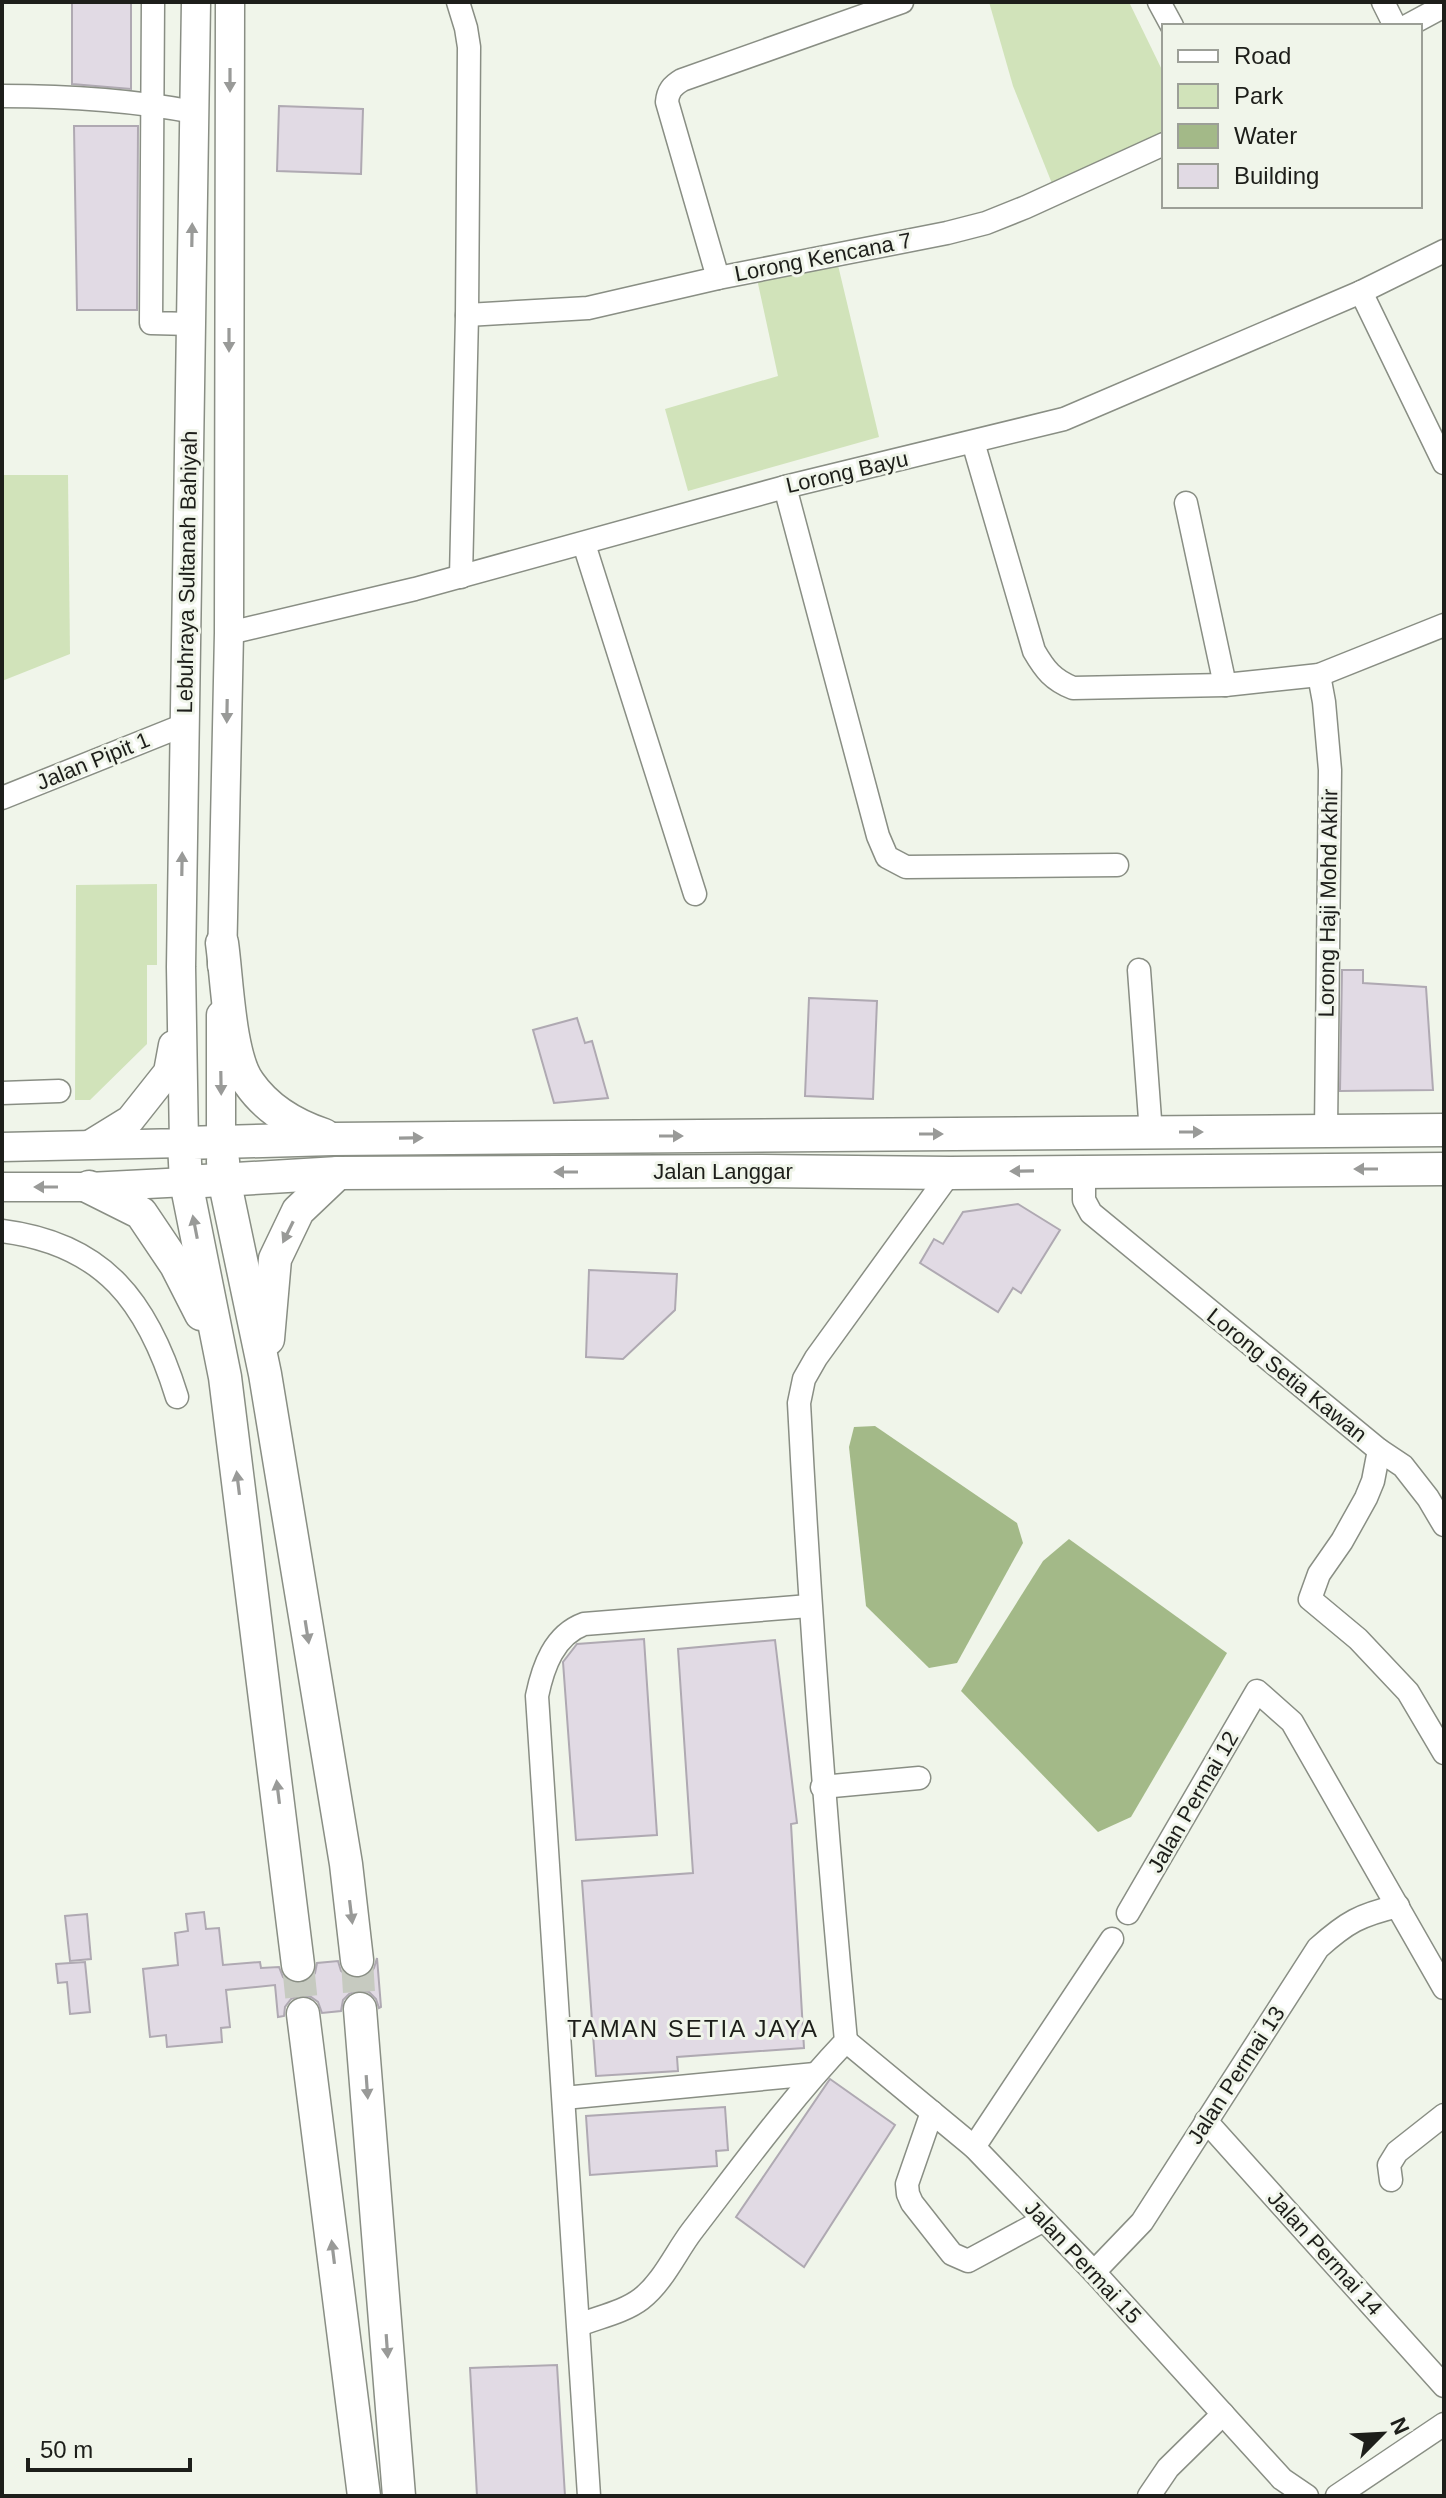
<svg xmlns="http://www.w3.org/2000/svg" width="1446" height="2498" viewBox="0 0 1446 2498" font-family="Helvetica,sans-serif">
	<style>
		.green { fill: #d1e3ba }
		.water { fill: #a3b988 }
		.building { fill: #e1dae4; stroke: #afa9b2; stroke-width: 2 }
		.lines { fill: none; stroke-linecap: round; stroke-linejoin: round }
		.highway-tunnel { stroke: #c6cac0; stroke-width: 32; stroke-dasharray: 32 16; stroke-linecap: butt }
		.minor-casing { stroke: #898e84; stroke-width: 25 }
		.major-casing { stroke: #898e84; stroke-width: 31 }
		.highway-casing { stroke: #898e84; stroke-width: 35 }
		.minor { stroke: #fff; stroke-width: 22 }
		.major { stroke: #fff; stroke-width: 28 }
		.highway { stroke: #fff; stroke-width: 32 }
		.oneway { fill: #999a98 }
		.labels { text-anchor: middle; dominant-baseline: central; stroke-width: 6; stroke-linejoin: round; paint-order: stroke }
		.street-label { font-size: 22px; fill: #1d1e1a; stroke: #f0f5ea }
		.neighbourhood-label { font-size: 24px; letter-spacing: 2px; fill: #1d1e1a; stroke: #f0f5ea }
	</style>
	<rect width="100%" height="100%" fill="#f0f5ea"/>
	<g class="green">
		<path d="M989,2h140l35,72v58l-111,54 -40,-100z"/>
		<path d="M837,261l42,176 -191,54 -23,-82 113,-33 -21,-97z"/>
		<path d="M2,475h66l2,179 -68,27z"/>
		<path d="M157,884v81h-10v79l-57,56h-15l1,-215z"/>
	</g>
	<g class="water">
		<path d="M875,1426l142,97 6,20 -66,120 -28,5 -63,-62 -17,-159 5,-20z"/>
		<path d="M1069,1539l158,114 -96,164 -33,15 -137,-141 82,-130z"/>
	</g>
	<g class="building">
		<path d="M72,2h59v87l-59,-5z"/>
		<path d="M279,106l84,3 -2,65 -84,-3z"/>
		<path d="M74,126h64l-1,184h-60z"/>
		<path d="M1342,970h21v13l63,4 7,103 -93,1z"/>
		<path d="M809,998l68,3 -4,98 -68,-3z"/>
		<path d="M577,1018l8,25 7,-2 16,57 -54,5 -21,-73z"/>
		<path d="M1018,1204l42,26 -39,63 -8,-5 -15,24 -78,-49 14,-24 9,5 20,-32z"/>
		<path d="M589,1270l88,4 -2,36 -52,49 -37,-2z"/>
		<path d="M644,1639l13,196 -81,5 -13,-178 14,-18z"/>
		<path d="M775,1640l22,183 -6,1 13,224 -127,9 1,14 -82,5 -14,-195 111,-8 -15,-224z"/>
		<path d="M204,1912l2,17 13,-1 4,37 37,-3 1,6 18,-1 4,10 7,5 10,2 10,-4 5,-7 2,-10 21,-2 3,10 8,6 11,2 9,-4 5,-7 3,-10 4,49 -2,1 -3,-9 -7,-7 -11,-2 -9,4 -6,6 -2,11 -19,2 -4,-11 -7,-5 -10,-2 -10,4 -6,8 -1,9 -6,1 -3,-32 -49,5 4,37 -9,1 1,14 -55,5 -1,-12 -16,2 -7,-68 35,-4 -3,-32 13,-2 -2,-17z"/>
		<path d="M87,1914l4,45 -21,2 -5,-45z"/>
		<path d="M85,1962l5,50 -20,2 -3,-32 -9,1 -2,-19z"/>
		<path d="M830,2079l65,46 -91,142 -68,-50z"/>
		<path d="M725,2107l3,43 -12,1 1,15 -127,9 -4,-59z"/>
		<path d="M557,2365l8,131h-88l-7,-128z"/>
	</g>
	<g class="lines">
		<g class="highway-tunnel">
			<path d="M357,1960l3,49"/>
			<path d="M298,1965l5,49"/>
		</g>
		<defs>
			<g id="minor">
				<path d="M153,2l-2,321 40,1"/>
				<path d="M458,2l8,26 3,19 -2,268 -6,262"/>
				<path d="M1159,2l13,24"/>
				<path d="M1383,2l12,24"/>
				<path d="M1407,26l37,-20"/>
				<path d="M2,96c64,0 129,4 192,16"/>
				<path d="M718,278l-51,-176c1,-11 5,-16 15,-22l220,-78"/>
				<path d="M1361,292l83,171"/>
				<path d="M467,315l121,-7 130,-30 229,-45 39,-10 40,-16 138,-63"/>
				<path d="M973,442l61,209c11,19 19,29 39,37l152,-3 94,-10 125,-50"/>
				<path d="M785,487l93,349 9,21 19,10 211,-2"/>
				<path d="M1186,503l39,182"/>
				<path d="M584,544l111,350"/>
				<path d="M229,633l186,-44 370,-102 279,-68 297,-127 83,-41"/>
				<path d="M1319,675l5,27 6,68 -4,361"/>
				<path d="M2,798l182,-73"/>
				<path d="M1139,970l12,163"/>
				<path d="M2,1093l57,-2"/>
				<path d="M1084,1170v30l7,13 288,237 -6,31 -7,17 -24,43 -23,33 -9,25 48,40 50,53 36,61"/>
				<path d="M2,1231c103,13 146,72 175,166"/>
				<path d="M1379,1450l24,16 25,32 16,27"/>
				<path d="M822,1787l97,-9"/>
				<path d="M1128,1913l129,-222 35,31 152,266"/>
				<path d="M846,2041l128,106 120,125 188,207 25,17"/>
				<path d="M564,2098l251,-24"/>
				<path d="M932,2112l-25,72 1,10 4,9 40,51 16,7 76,-41"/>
				<path d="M1206,2121l238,265"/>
				<path d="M974,2147l138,-208"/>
				<path d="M1391,2180l-2,-15 8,-13 47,-37"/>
				<path d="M1094,2272l48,-50 176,-274c29,-26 42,-33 80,-42"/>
				<path d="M579,2325c20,-8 45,-13 62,-26 22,-17 35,-47 51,-68 50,-65 98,-131 154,-190 -20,-213 -36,-424 -47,-638l5,-24 12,-21 134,-185"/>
				<path d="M589,2496l-52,-800c6,-29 17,-61 47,-72l225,-18"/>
				<path d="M1149,2496l19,-28 55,-54"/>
				<path d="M1337,2496l107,-72"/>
			</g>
			<g id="major">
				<path d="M222,965l7,-332 1,-631"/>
				<path d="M221,1015v127"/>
				<path d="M91,1144l39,-24 38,-48 5,-27"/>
				<path d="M2,1147l182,-4 -3,-176 15,-965"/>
				<path d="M2,1187h87l97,-5"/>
			</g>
			<g id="highway">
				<path d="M222,943c5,35 7,113 27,140 18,26 45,42 75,52"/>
				<path d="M223,1161l1,18 41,195 81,490 11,96"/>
				<path d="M186,1182l152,-9 420,-2 192,2 494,-4"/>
				<path d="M89,1187l52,26 35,52 25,49"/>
				<path d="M268,1339l7,-80 23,-48 40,-38"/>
				<path d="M298,1965l-73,-588 -39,-195 -2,-39 149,-4 1111,-9"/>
				<path d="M360,2009l39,487"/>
				<path d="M303,2014l61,482"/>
			</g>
		</defs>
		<use href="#minor" class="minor-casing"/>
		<use href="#major" class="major-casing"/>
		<use href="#highway" class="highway-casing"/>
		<use href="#minor" class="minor"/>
		<use href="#major" class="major"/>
		<use href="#highway" class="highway"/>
	</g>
	<defs><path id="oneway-solid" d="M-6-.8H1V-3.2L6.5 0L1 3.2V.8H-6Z" transform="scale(2)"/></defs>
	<g class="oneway">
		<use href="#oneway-solid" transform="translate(230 80) rotate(90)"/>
		<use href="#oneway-solid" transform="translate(192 235) rotate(-89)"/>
		<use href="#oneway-solid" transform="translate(229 340) rotate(90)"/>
		<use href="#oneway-solid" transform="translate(227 711) rotate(91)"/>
		<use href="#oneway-solid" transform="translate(182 864) rotate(-89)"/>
		<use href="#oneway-solid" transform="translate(221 1083) rotate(89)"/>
		<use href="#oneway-solid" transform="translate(1191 1132)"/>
		<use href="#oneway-solid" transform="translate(931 1134)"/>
		<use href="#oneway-solid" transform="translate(671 1136)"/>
		<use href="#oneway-solid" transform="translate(411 1138) rotate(-1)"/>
		<use href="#oneway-solid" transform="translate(1366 1169) rotate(180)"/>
		<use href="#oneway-solid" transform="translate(1022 1171) rotate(179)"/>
		<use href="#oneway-solid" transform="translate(566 1172) rotate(180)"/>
		<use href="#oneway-solid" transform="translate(46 1187) rotate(180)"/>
		<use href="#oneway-solid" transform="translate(195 1227) rotate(-101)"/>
		<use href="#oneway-solid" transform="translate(288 1232) rotate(116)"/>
		<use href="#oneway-solid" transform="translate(238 1483) rotate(-97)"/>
		<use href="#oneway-solid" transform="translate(307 1632) rotate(81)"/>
		<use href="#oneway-solid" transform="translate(278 1792) rotate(-97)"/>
		<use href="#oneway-solid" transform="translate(351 1912) rotate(83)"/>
		<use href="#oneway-solid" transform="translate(367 2087) rotate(86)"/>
		<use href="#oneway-solid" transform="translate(333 2252) rotate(-97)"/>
		<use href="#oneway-solid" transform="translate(387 2346) rotate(86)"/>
	</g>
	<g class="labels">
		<g class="street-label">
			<text transform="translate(823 257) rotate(-11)">Lorong Kencana 7</text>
			<text transform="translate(847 472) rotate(-13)">Lorong Bayu</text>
			<text transform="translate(187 572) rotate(-89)">Lebuhraya Sultanah Bahiyah</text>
			<text transform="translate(93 761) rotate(-22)">Jalan Pipit 1</text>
			<text transform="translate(1328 903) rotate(-89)">Lorong Haji Mohd Akhir</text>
			<text x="723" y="1171">Jalan Langgar</text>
			<text transform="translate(1287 1375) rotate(39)">Lorong Setia Kawan</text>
			<text transform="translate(1193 1802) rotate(-60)">Jalan Permai 12</text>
			<text transform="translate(1236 2075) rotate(-57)">Jalan Permai 13</text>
			<text transform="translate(1325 2253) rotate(48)">Jalan Permai 14</text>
			<text transform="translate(1083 2262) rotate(47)">Jalan Permai 15</text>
		</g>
		<g class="neighbourhood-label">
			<text x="693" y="2028">TAMAN SETIA JAYA</text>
		</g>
	</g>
	<rect width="1446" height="2498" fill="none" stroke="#1d1e1a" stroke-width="8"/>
	<rect x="1162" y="24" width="260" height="184" fill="#f0f5ea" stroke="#9c9f97" stroke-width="2"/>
	<rect x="1178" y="50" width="40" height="12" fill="#ffffff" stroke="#9c9f97" stroke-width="2"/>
	<text x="1234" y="64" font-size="24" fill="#1d1e1a">Road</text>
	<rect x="1178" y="84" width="40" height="24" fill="#d1e3ba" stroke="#9c9f97" stroke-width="2"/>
	<text x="1234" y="104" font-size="24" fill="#1d1e1a">Park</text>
	<rect x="1178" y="124" width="40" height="24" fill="#a3b988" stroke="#9c9f97" stroke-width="2"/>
	<text x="1234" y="144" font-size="24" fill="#1d1e1a">Water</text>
	<rect x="1178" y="164" width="40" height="24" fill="#e1dae4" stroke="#9c9f97" stroke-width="2"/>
	<text x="1234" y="184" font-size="24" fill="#1d1e1a">Building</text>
	<g transform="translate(1382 2434) rotate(66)" stroke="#f0f5ea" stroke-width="6" paint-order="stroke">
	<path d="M0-6L14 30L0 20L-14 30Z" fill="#1d1e1a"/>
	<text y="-12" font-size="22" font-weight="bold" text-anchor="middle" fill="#1d1e1a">N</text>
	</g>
	<path d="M28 2458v12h162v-12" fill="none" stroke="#1d1e1a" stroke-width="4"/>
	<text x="40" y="2458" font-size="24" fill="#1d1e1a" stroke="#f0f5ea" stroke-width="6" paint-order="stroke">50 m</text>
</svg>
